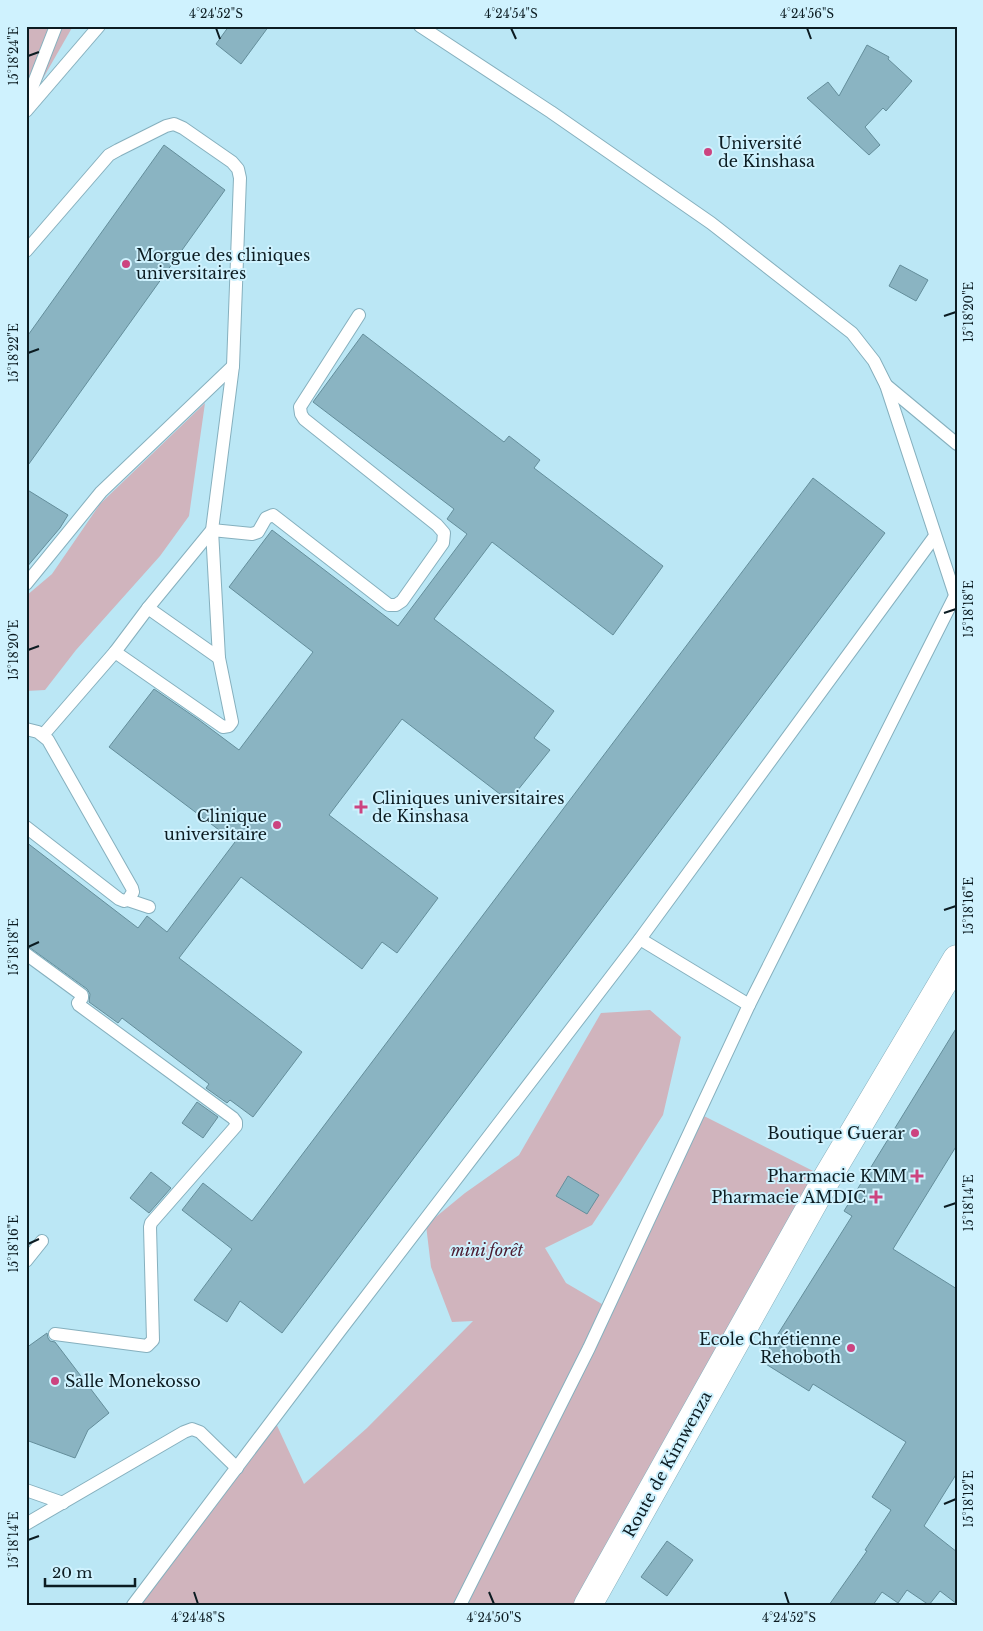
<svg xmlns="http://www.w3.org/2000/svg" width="983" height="1631" viewBox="0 0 983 1631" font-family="'Libre Baskerville',serif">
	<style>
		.green { fill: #d0b4bd }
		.building { fill: #8ab4c2; stroke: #648e9b }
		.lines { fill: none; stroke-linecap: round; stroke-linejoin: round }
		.lane-casing { stroke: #86b0be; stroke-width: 14 }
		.secondary-casing { stroke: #86b0be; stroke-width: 29 }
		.lane { stroke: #fff; stroke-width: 12 }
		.secondary { stroke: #fff; stroke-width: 28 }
		.ticks { fill: none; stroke: #0c1c22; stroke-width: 2 }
		.poi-dot { fill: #cc4480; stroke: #cff2fe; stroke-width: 2 }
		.labels { text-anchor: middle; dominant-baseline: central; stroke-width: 4; stroke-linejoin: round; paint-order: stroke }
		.poi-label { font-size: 16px; fill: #0c1c22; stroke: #cff2fe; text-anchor: end }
		.park-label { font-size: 16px; font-style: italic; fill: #4b1a2f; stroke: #cff2fe }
		.street-label { font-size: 16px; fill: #0c1c22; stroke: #cff2fe }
		.neatline { fill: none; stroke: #0c1c22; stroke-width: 2 }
		.ticks-label { font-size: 12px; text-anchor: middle; fill: #0c1c22 }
	</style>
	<rect width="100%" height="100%" fill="#bbe7f5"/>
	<g class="green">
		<path d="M26,26h47l-47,82z"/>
		<path d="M205,403l-16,113 -29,40 -84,94 -31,40 -19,1v-95l26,-22 48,-70z"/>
		<path d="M650,1010l31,27 -18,78 -42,66 -29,44 -47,23 21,35 41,24 91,-194 129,65 -239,427h-455l141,-186 30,65 63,-56 106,-107 -21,1 -21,-55 -5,-42 39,-32 54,-38 82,-142z"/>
	</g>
	<g class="building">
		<path d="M229,26h40l-28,38 -25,-20z"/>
		<path d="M867,45l22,12 -1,2 24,22 -26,30 -3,-3 -18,19 15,18 -11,10 -62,-57 21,-16 11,14z"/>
		<path d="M164,145l61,45 -199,278v-130z"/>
		<path d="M900,265l28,15 -12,21 -27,-15z"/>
		<path d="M363,334l141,108 5,-6 31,24 -6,8 129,98 -50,69 -121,-93 -58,77 120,92 -20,27 16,12 -41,51 -107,-82 -73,96 109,83 -41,55 -15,-11 -20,27 -121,-92 -62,81 123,94 -49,65 -23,-17 -3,3 -21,-15 3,-4 -87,-66 -4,5 -29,-21 1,-8 -3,-5 -61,-44v-103l112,86 9,-12 20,16 68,-90 -126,-95 45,-58 45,31 40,30 74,-98 -84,-65 43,-57 126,96 69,-92 -20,-15 7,-10 -141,-107z"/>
		<path d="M813,478l72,55 -603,800 -42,-32 -13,21 -33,-22 38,-51 -50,-39 21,-27 49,38z"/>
		<path d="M26,489l42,26 -8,13 -34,40z"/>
		<path d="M957,1027v118l-64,104 64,40v184l-33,53 33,26v52l-17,-13 -11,14 -22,-15 -9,13 -16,-11 -9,13h-44l38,-54 -2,-1 26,-40 -19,-13 34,-55 -93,-58 -4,7 -48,-30 91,-145 -8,-5z"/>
		<path d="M197,1102l21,15 -15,21 -21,-15z"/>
		<path d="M151,1172l20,16 -22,25 -19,-15z"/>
		<path d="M568,1176l31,19 -12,19 -31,-18z"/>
		<path d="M47,1333l1,5 2,3 5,1 54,71 -21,17 -13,28 -49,-18v-92z"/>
		<path d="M667,1541l26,19 -26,36 -26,-19z"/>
	</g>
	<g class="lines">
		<defs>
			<g id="lane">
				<path d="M420,26l131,86 160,111 141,110 22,28 12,24 69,210"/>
				<path d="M26,103l30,-77"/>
				<path d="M26,111l73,-85"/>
				<path d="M26,251l83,-96 9,-5 48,-24 8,-2 9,4 49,34 6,7 2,9 -7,188 -21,164 -64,78 -33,44 -72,83"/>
				<path d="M886,385l71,59"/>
				<path d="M26,584l75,-92 132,-126"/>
				<path d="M148,608l71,50"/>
				<path d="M115,652l108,75 6,-1 3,-4 -13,-64 -7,-128 40,4 6,-2 8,-14 7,-3 116,90h7l6,-4 41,-58 1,-10 -7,-8 -133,-106 -3,-5 -1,-7 59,-92"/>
				<path d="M26,729l12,3 10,8 84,148 1,4 -5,8"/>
				<path d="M26,827l93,72 5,2 4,-1 21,7"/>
				<path d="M640,939l109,66"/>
				<path d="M26,954l56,41v3l-4,5 1,2 154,113 3,4v4l-85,97 -1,4 3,113 -6,6 -92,-12"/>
				<path d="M26,1261l16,-20"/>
				<path d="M26,1490l37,13"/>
				<path d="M26,1524l158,-92 8,-3 8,3 37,36"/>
				<path d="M133,1605l206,-273 301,-393 295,-403"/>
				<path d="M460,1605l129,-257 160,-343 208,-413"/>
			</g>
			<path id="secondary" d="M588,1605l239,-427 130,-219"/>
		</defs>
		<use href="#lane" class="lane-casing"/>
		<use href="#secondary" class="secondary-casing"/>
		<use href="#lane" class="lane"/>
		<use href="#secondary" class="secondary"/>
	</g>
	<path class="ticks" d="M216,28l4,11M511,28l5,11M807,28l4,11M28,56l11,-4M944,316l12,-4M28,353l11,-4M944,613l12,-4M28,650l11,-4M944,910l12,-4M28,947l11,-5M944,1207l12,-4M28,1244l11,-5M944,1504l12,-5M28,1540l11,-4M194,1592l4,12M489,1592l5,12M785,1592l4,12"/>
	<g class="poi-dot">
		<circle cx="708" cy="152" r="5"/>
		<circle cx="126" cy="264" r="5"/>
		<path d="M358.5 799.5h5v5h5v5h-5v5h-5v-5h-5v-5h5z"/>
		<circle cx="277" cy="825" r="5"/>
		<circle cx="915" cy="1133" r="5"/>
		<path d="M914.5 1168.5h5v5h5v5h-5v5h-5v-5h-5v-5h5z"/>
		<path d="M873.5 1189.5h5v5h5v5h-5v5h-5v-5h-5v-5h5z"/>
		<circle cx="851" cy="1348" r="5"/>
		<circle cx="55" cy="1381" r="5"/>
	</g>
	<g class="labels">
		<g class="poi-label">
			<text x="718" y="143" text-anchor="start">Université<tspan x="718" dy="18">de Kinshasa</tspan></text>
			<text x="136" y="255" text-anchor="start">Morgue des cliniques<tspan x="136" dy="18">universitaires</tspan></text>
			<text x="372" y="798" text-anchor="start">Cliniques universitaires<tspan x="372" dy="18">de Kinshasa</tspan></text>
			<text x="267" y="816">Clinique<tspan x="267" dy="18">universitaire</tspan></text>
			<text x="905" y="1133">Boutique Guerar</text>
			<text x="907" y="1176">Pharmacie KMM</text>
			<text x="866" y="1197">Pharmacie AMDIC</text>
			<text x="841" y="1339">Ecole Chrétienne<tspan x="841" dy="18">Rehoboth</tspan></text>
			<text x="65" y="1381" text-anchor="start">Salle Monekosso</text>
		</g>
		<g class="park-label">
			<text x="487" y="1250">mini forêt</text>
		</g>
		<g class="street-label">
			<text transform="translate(667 1464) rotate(-61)">Route de Kimwenza</text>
		</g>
	</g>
	<rect width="983" height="1631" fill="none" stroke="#cff2fe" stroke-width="55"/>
	<path d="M45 1578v8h90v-8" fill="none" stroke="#0c1c22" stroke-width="2.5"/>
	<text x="52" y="1578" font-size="15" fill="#0c1c22" stroke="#cff2fe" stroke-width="4" paint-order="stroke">20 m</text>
	<rect x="28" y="28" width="928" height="1576" class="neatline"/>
	<g class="ticks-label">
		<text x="216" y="18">4°24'52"S</text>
		<text x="511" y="18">4°24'54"S</text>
		<text x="807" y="18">4°24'56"S</text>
		<text transform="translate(14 56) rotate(-90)" y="4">15°18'24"E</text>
		<text transform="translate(969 312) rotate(-90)" y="4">15°18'20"E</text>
		<text transform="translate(14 353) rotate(-90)" y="4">15°18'22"E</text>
		<text transform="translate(969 609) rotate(-90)" y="4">15°18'18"E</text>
		<text transform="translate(14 650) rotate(-90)" y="4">15°18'20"E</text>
		<text transform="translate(969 906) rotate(-90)" y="4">15°18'16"E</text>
		<text transform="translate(14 947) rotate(-90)" y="4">15°18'18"E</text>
		<text transform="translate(969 1203) rotate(-90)" y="4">15°18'14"E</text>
		<text transform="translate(14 1244) rotate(-90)" y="4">15°18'16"E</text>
		<text transform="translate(969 1499) rotate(-90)" y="4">15°18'12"E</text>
		<text transform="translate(14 1540) rotate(-90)" y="4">15°18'14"E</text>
		<text x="198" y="1622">4°24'48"S</text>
		<text x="494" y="1622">4°24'50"S</text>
		<text x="789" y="1622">4°24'52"S</text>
	</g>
</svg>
